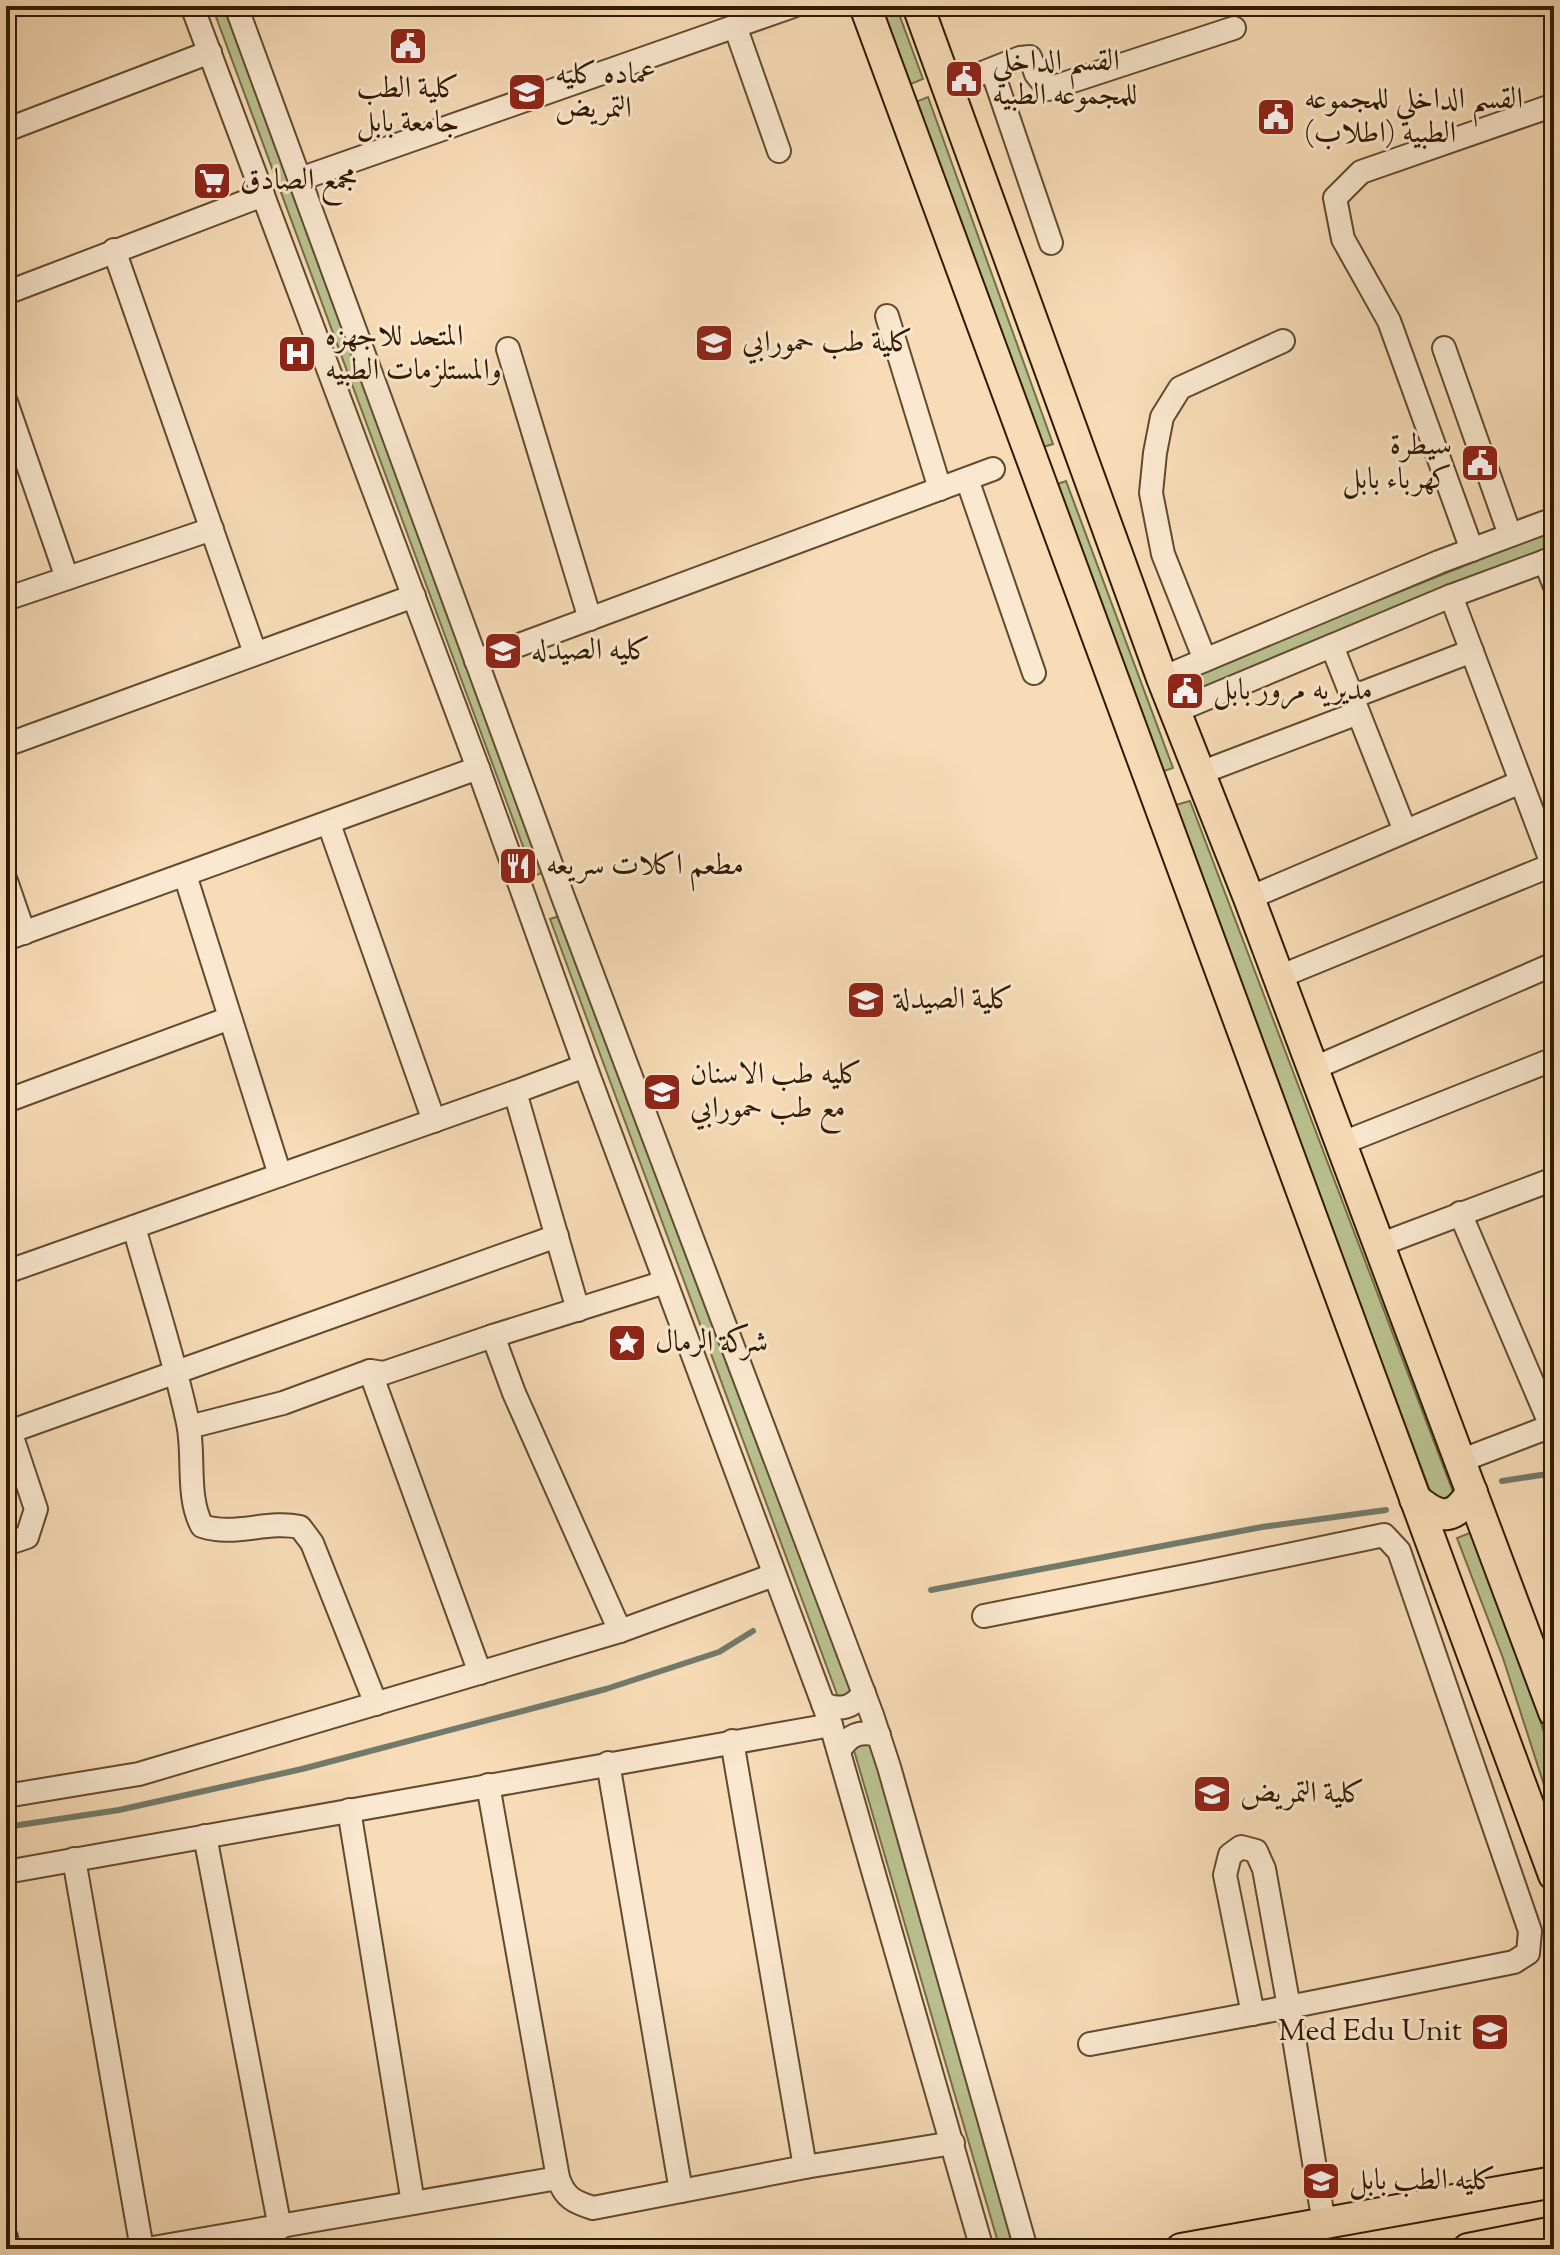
<svg xmlns="http://www.w3.org/2000/svg" width="1560" height="2255" viewBox="0 0 1560 2255" font-family="'Sorts Mill Goudy',Amiri,serif">
	<style>
		.green { fill: #bac190; stroke: #766e48; stroke-width: 2 }
		.lines { fill: none; stroke-linecap: round; stroke-linejoin: round }
		.stream { stroke: #727a6b; stroke-width: 6 }
		.minor-casing { stroke: #624a2e; stroke-width: 26 }
		.major-casing { stroke: #311a00; stroke-width: 34 }
		.minor { stroke: #fae8d0; stroke-width: 22 }
		.major { stroke: #f7dcb7; stroke-width: 30 }
		.labels { text-anchor: middle; dominant-baseline: central; stroke-width: 6; stroke-linejoin: round; paint-order: stroke }
		.poi-label { font-size: 30px; fill: #311a00; stroke: #fae8d0; text-anchor: start }
	</style>
	<rect width="100%" height="100%" fill="#f7dcb7"/>
	<filter id="stains"><feTurbulence type="fractalNoise" baseFrequency=".0025" numOctaves="4"/><feColorMatrix values="0 0 0 0 .2 0 0 0 0 .09 0 0 0 0 .02 0 0 0 .5 -.17"/></filter>
	<radialGradient id="worn" r=".72"><stop offset=".6" stop-color="#630" stop-opacity="0"/><stop offset="1" stop-color="#630" stop-opacity=".3"/></radialGradient>
	<g class="green">
		<path d="M212,6h18l317,865 -13,5z"/>
		<path d="M876,6h20l27,73 -17,7z"/>
		<path d="M928,97l125,347 -16,5 -124,-346z"/>
		<path d="M1066,481l107,287 -15,5 -106,-287z"/>
		<path d="M1554,530v20l-366,145 -4,-17z"/>
		<path d="M1190,801l268,704 -20,7 -266,-706z"/>
		<path d="M563,915l293,785 -15,5 -291,-786z"/>
		<path d="M1472,1532l48,125 34,107v52l-51,-158 -46,-120z"/>
		<path d="M873,1742l144,507h-17l-147,-502z"/>
	</g>
	<g class="lines">
		<g class="stream">
			<path d="M1502,1481l52,-8"/>
			<path d="M931,1590l331,-63 124,-17"/>
			<path d="M6,1827l113,-17 183,-41 304,-80 113,-37 34,-21"/>
		</g>
		<defs>
			<g id="minor">
				<path d="M192,6l286,762 107,298 246,659 151,524"/>
				<path d="M236,6l327,891 309,818 17,52 137,482"/>
				<path d="M735,26l44,125"/>
				<path d="M992,70l59,173"/>
				<path d="M947,87l73,-29 10,-1 6,17 12,15 186,-61"/>
				<path d="M6,130l204,-78"/>
				<path d="M300,179l493,-173"/>
				<path d="M114,250l141,403"/>
				<path d="M6,293l257,-98"/>
				<path d="M887,316l53,173"/>
				<path d="M1444,348l66,187"/>
				<path d="M508,349l82,270"/>
				<path d="M6,402l61,176"/>
				<path d="M967,479l67,194"/>
				<path d="M1472,550l-83,-229 -46,-82 -8,-41 26,-26 193,-67"/>
				<path d="M1545,561l9,23"/>
				<path d="M1451,596l103,273"/>
				<path d="M6,599l206,-70"/>
				<path d="M1332,646l73,185"/>
				<path d="M1205,660l-42,-106 -12,-61 4,-40 7,-36 18,-29 103,-47"/>
				<path d="M476,661l517,-192"/>
				<path d="M1162,678l277,-116 115,-43"/>
				<path d="M1352,697l120,-46"/>
				<path d="M1176,711l275,-115 103,-38"/>
				<path d="M6,745l408,-149"/>
				<path d="M1200,773l158,-60"/>
				<path d="M329,824l105,297"/>
				<path d="M185,875l95,300"/>
				<path d="M6,881l18,52"/>
				<path d="M1249,898l272,-116"/>
				<path d="M6,939l472,-171"/>
				<path d="M1279,977l273,-112"/>
				<path d="M1312,1069l242,-105"/>
				<path d="M515,1092l63,218"/>
				<path d="M6,1101l224,-83"/>
				<path d="M1340,1144l214,-85"/>
				<path d="M1460,1213l91,213"/>
				<path d="M134,1227c18,65 40,130 54,196 7,33 -2,73 14,103 33,11 64,-6 98,1l12,16 64,161"/>
				<path d="M1379,1245l175,-66"/>
				<path d="M6,1272l509,-180 70,-26"/>
				<path d="M493,1336l21,57 106,238"/>
				<path d="M370,1371l110,302"/>
				<path d="M189,1427l94,-24 87,-32 14,2 109,-37 172,-54"/>
				<path d="M6,1433l551,-197"/>
				<path d="M1460,1461l94,-36"/>
				<path d="M6,1544l21,-7 9,-28 -26,-78"/>
				<path d="M984,1616l217,-43 183,-38 15,16 131,380 -2,22 -14,9 -225,45 -199,37"/>
				<path d="M823,1704c18,7 29,4 41,-11"/>
				<path d="M732,1741l73,426"/>
				<path d="M839,1751c10,-16 20,-21 40,-16"/>
				<path d="M608,1763l73,428"/>
				<path d="M488,1785l70,393c7,20 16,24 35,30l212,-41 148,-24"/>
				<path d="M6,1796l133,-22 481,-143 154,-56"/>
				<path d="M349,1810l64,393"/>
				<path d="M205,1836l75,392"/>
				<path d="M74,1859l68,390"/>
				<path d="M6,1872l825,-147"/>
				<path d="M1253,2014l-28,-139 5,-20 11,-8 15,4 8,18 25,138 35,217"/>
				<path d="M6,2237l2,12"/>
				<path d="M147,2249l411,-71"/>
			</g>
			<g id="major">
				<path d="M865,6l689,1869"/>
				<path d="M918,6l244,672 87,220 305,814"/>
				<path d="M1415,1499c26,21 38,22 57,-7"/>
				<path d="M1181,2249l373,-67"/>
				<path d="M1468,2249l86,-17"/>
			</g>
		</defs>
		<use href="#minor" class="minor-casing"/>
		<use href="#major" class="major-casing"/>
		<use href="#minor" class="minor"/>
		<use href="#major" class="major"/>
	</g>
	<defs>
		<symbol id="civic-square" viewBox="-11 -11 22 22"><rect x="-9" y="-9" width="18" height="18" rx="4" fill="#8f2418" stroke="#fae8d0"/><path d="M-.6-6.5H3V-4.5H.6V-3L4-1V1h2V6H-6V1h2V-1L-.6-3ZM-1.2 2.5V6h2.4V2.5Z" fill="#fff"/></symbol>
		<symbol id="university-square" viewBox="-11 -11 22 22"><rect x="-9" y="-9" width="18" height="18" rx="4" fill="#8f2418" stroke="#fae8d0"/><path d="M0-5L7-2L0 1L-7-2ZM-4 1L0 2.5L4 1V4Q0 6-4 4Z" fill="#fff"/></symbol>
		<symbol id="supermarket-square" viewBox="-11 -11 22 22"><rect x="-9" y="-9" width="18" height="18" rx="4" fill="#8f2418" stroke="#fae8d0"/><path d="M-6-5.5h2.5l.6 2H6L4.5 2H-2.5L-4.4-4H-6ZM-1.5 3.2a1.3 1.3 0 1 0 .1 0ZM3 3.2a1.3 1.3 0 1 0 .1 0Z" fill="#fff"/></symbol>
		<symbol id="hospital-square" viewBox="-11 -11 22 22"><rect x="-9" y="-9" width="18" height="18" rx="4" fill="#8f2418" stroke="#fae8d0"/><path d="M-5-5h3v3.5h4V-5h3V5h-3V1.5h-4V5h-3Z" fill="#fff"/></symbol>
		<symbol id="restaurant-square" viewBox="-11 -11 22 22"><rect x="-9" y="-9" width="18" height="18" rx="4" fill="#8f2418" stroke="#fae8d0"/><path d="M-5-6h1v4h1v-4h1v4h1v-4h1v5L-1.5 .5V6h-2V.5L-5-1ZM5-6V6H3V1.5H1.5Q1.5-4 5-6Z" fill="#fff"/></symbol>
		<symbol id="sight-square" viewBox="-11 -11 22 22"><rect x="-9" y="-9" width="18" height="18" rx="4" fill="#8f2418" stroke="#fae8d0"/><path d="M0-6L1.8-2.2L6-1.7L2.9 1.2L3.7 5.4L0 3.3L-3.7 5.4L-2.9 1.2L-6-1.7L-1.8-2.2Z" fill="#fff"/></symbol>
	</defs>
	<g fill-rule="evenodd">
		<use href="#civic-square" x="386" y="24" width="44" height="44"/>
		<use href="#civic-square" x="942" y="57" width="44" height="44"/>
		<use href="#university-square" x="505" y="70" width="44" height="44"/>
		<use href="#civic-square" x="1254" y="95" width="44" height="44"/>
		<use href="#supermarket-square" x="190" y="159" width="44" height="44"/>
		<use href="#university-square" x="692" y="321" width="44" height="44"/>
		<use href="#hospital-square" x="275" y="332" width="44" height="44"/>
		<use href="#civic-square" x="1458" y="441" width="44" height="44"/>
		<use href="#university-square" x="481" y="629" width="44" height="44"/>
		<use href="#civic-square" x="1163" y="669" width="44" height="44"/>
		<use href="#restaurant-square" x="496" y="844" width="44" height="44"/>
		<use href="#university-square" x="844" y="978" width="44" height="44"/>
		<use href="#university-square" x="640" y="1070" width="44" height="44"/>
		<use href="#sight-square" x="605" y="1321" width="44" height="44"/>
		<use href="#university-square" x="1190" y="1772" width="44" height="44"/>
		<use href="#university-square" x="1468" y="2010" width="44" height="44"/>
		<use href="#university-square" x="1299" y="2159" width="44" height="44"/>
	</g>
	<g class="labels">
		<g class="poi-label">
			<text x="992" y="62">القسم الداخلي<tspan x="992" dy="34">للمجموعه الطبيه</tspan></text>
			<text x="555" y="75">عماده كليه<tspan x="555" dy="34">التمريض</tspan></text>
			<text x="408" y="89" text-anchor="middle">كلية الطب<tspan x="408" dy="34">جامعة بابل</tspan></text>
			<text x="1304" y="100">القسم الداخلي للمجموعه<tspan x="1304" dy="34">الطبيه (اطلاب)</tspan></text>
			<text x="240" y="181">مجمع الصادق</text>
			<text x="325" y="337">المتحد للاجهزه<tspan x="325" dy="34">والمستلزمات الطبيه</tspan></text>
			<text x="742" y="343">كلية طب حمورابي</text>
			<text x="1452" y="446" text-anchor="end">سيطرة<tspan x="1452" dy="34">كهرباء بابل</tspan></text>
			<text x="531" y="651">كليه الصيدله</text>
			<text x="1213" y="691">مديريه مرور بابل</text>
			<text x="546" y="866">مطعم اكلات سريعه</text>
			<text x="894" y="1000">كلية الصيدلة</text>
			<text x="690" y="1075">كليه طب الاسنان<tspan x="690" dy="34">مع طب حمورابي</tspan></text>
			<text x="655" y="1343">شركة الرمال</text>
			<text x="1240" y="1794">كلية التمريض</text>
			<text x="1462" y="2032" text-anchor="end">Med Edu Unit</text>
			<text x="1349" y="2181">كليه الطب بابل</text>
		</g>
	</g>
	<rect width="1560" height="2255" fill="none" stroke="#f7dcb7" stroke-width="32"/>
	<rect x="8" y="8" width="1544" height="2239" fill="none" stroke="#311a00" stroke-width="4"/>
	<rect x="16" y="16" width="1528" height="2223" fill="none" stroke="#311a00" stroke-width="2"/>
	<rect width="100%" height="100%" filter="url(#stains)"/>
	<rect width="100%" height="100%" fill="url(#worn)"/>
</svg>
